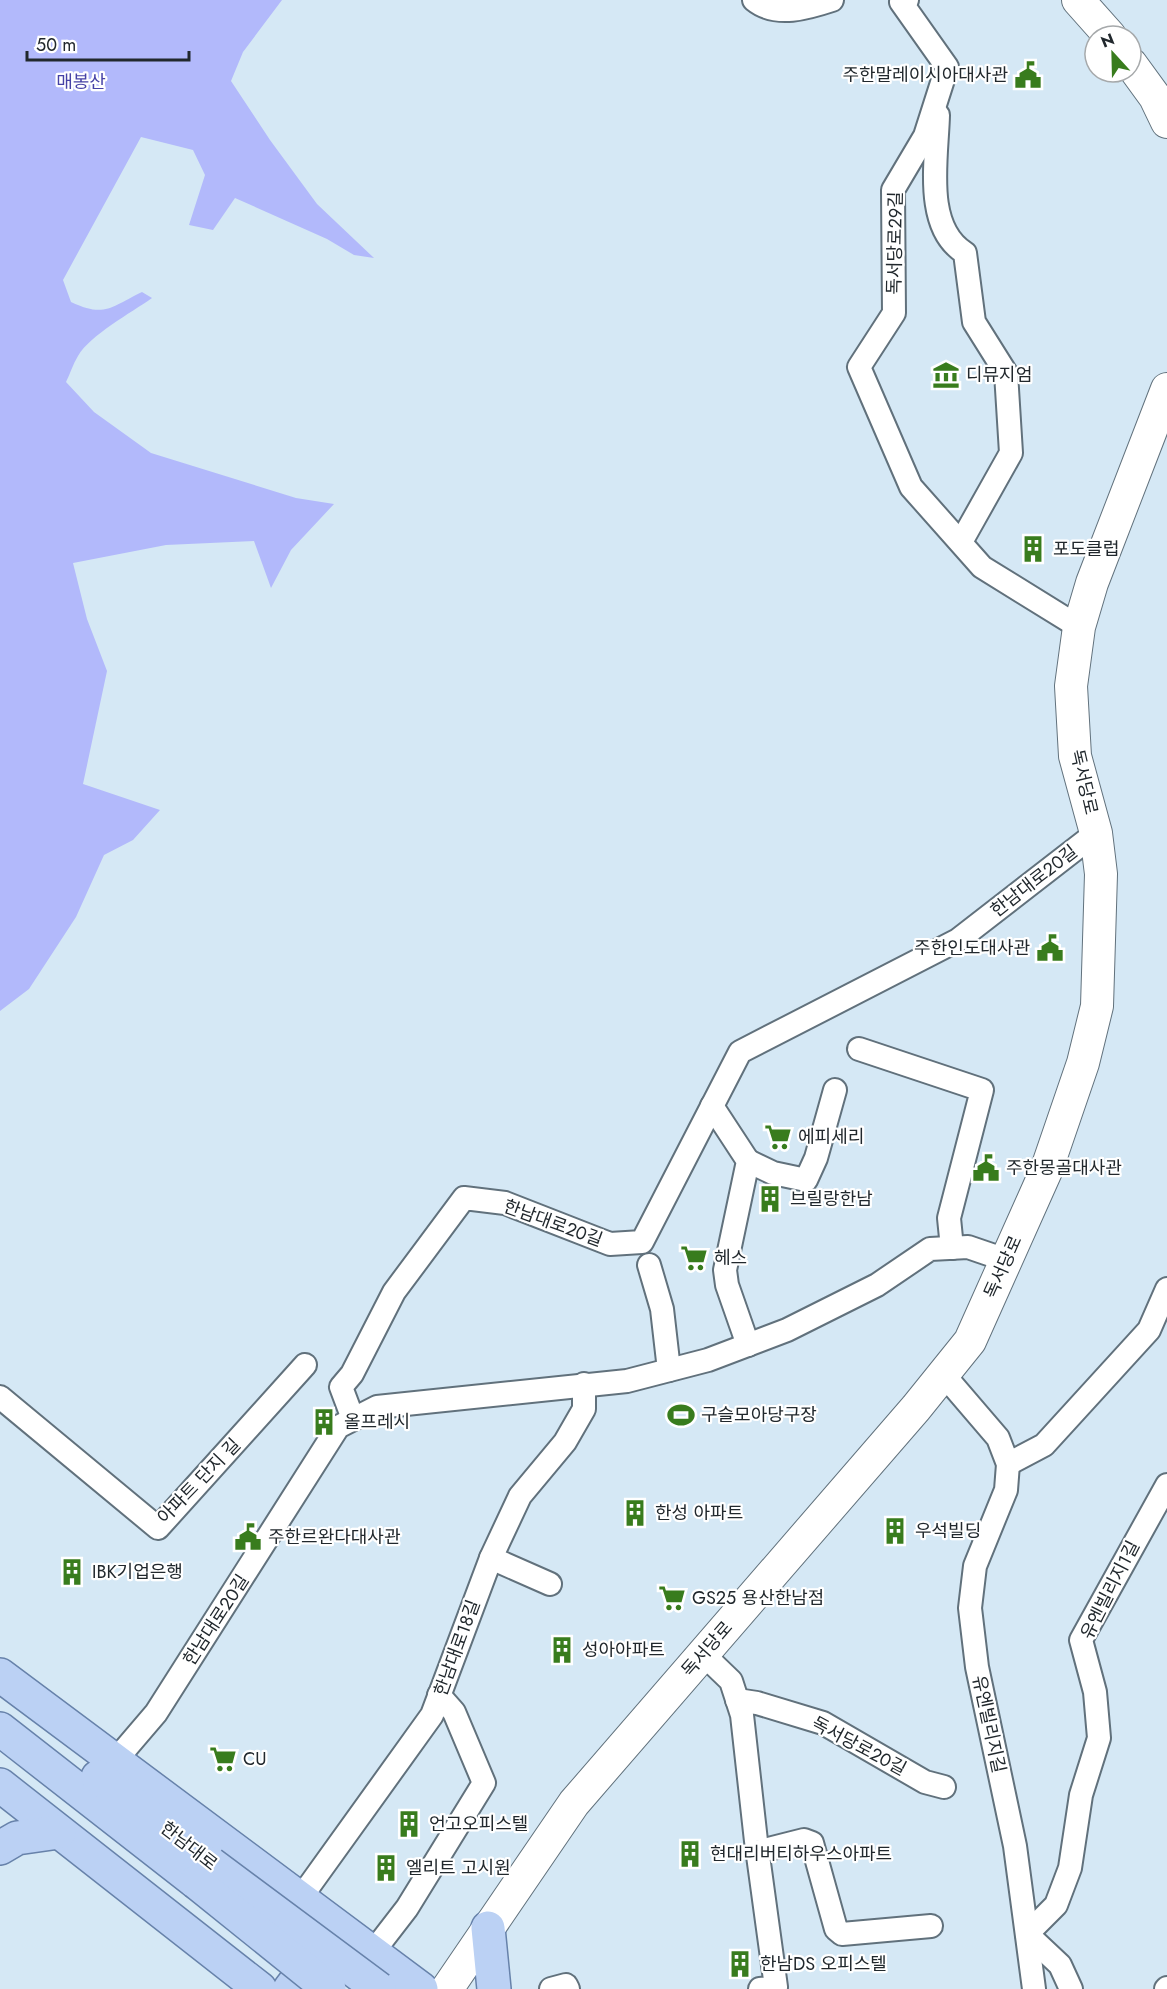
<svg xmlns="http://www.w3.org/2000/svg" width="1167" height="1989" viewBox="0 0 1167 1989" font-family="Jost,'Noto Sans KR',sans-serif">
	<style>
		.green { fill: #b2b9fb }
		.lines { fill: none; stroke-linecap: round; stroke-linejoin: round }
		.street-casing { stroke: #61717c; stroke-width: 26 }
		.secondary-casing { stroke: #61717c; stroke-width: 34 }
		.primary-casing { stroke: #6782aa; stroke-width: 36 }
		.street { stroke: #fff; stroke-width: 22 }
		.secondary { stroke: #fff; stroke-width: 32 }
		.primary { stroke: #bbd1f4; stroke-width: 33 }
		.primary-bridge-casing { stroke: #6782aa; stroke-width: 36; stroke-linecap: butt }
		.primary-bridge { stroke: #bbd1f4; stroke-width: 33 }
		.labels { text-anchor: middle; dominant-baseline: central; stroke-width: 4.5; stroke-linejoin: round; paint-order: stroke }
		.poi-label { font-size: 18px; fill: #21282d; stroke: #fff; text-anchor: start }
		.park-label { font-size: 18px; fill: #4642a6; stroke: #fff }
		.street-label { font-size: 18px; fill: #21282d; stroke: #fff }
	</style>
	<rect width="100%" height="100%" fill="#d5e8f5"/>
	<path class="green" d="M0,0h282l-39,52 -12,29 39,59 47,64 57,54 -20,-3 -27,-16 -92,-41 -22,32 -24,-5 16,-50 -12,-25 -52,-13 -78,143 8,22c34,16 40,5 71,-10l10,6c-21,15 -62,37 -74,58 -5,8 -8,18 -12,26l28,30 57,41 145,45 38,6 -43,46 -20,38 -17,-47 -88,4 -93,18 14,56 20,52 -24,113 77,26 -27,30 -29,15 -28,62 -47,72 -29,22z"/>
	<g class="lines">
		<defs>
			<g id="street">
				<path d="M754,0c22,18 54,8 78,0"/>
				<path d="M907,0l-6,2 46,65 -22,69 -32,54 1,123 -35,54 52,120 71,80 97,60"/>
				<path d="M938,115c-1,43 -15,112 27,138l9,69 32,51 5,80 -50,89"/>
				<path d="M859,1049l123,41 -33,128 3,30"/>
				<path d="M712,1106l36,55 -23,109 2,15 21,60"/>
				<path d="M748,1161l25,12 33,7 10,-22 19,-68"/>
				<path d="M649,1265l13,44 7,61"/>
				<path d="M944,1375l54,63 10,26 -2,26 -31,76 -5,42 7,59 38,179 19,143"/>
				<path d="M0,1397l158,131 147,-163"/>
				<path d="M353,1419l-12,-32 11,-13 42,-82 70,-94 41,5 105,41 32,-2 98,-190 218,-112 138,-107"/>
				<path d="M1008,1464l36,-19 105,-115 18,-41"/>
				<path d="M491,1558l59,26"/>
				<path d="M703,1654l28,27 11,34 14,126 20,146 -16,2"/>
				<path d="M737,1700l20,3 66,20 102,59 19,5"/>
				<path d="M115,1761l41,-48 182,-286 39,-20 250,-26 81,-21 79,-30 90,-45 53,-36 38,-2 38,13"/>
				<path d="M757,1852l47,-12 8,3 24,86 6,5 89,-8"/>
				<path d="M299,1900l133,-185 59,-157 29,-62 45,-54 19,-33v-25"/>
				<path d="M373,1952l34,-44 77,-125 -30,-71 -15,-17"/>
				<path d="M551,1989l15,-4 2,4"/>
				<path d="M1071,1989l-11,-24 -33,-31 29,-29 14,-37 11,-73 18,-57 -4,-46 -14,-52 86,-155"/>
				<path d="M1166,1989l1,-1"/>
			</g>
			<g id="secondary">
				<path d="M1078,0l32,36"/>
				<path d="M1131,64l24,33 12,25"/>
				<path d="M447,1989l127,-186 342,-395 54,-67 76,-170 37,-108 14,-57 4,-132 -5,-41 -21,-77 -4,-70 8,-59 13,-44 75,-194"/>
			</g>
			<g id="primary">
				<path d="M0,1675l421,314"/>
				<path d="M0,1729l196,153"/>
				<path d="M98,1777l113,87"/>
				<path d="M0,1785l260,204"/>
				<path d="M0,1848l17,-10 42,-6"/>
				<path d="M488,1928l6,61"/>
				<path d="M290,1989l32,-42"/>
			</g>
		</defs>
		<use href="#street" class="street-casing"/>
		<use href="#secondary" class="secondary-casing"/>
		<use href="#primary" class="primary-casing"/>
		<use href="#street" class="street"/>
		<use href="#secondary" class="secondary"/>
		<use href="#primary" class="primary"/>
		<defs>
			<g id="primary-bridge">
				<path d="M211,1864l168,125"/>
				<path d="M196,1882l133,107"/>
			</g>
		</defs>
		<use href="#primary-bridge" class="primary-bridge-casing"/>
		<use href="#primary-bridge" class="primary-bridge"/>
	</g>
	<defs>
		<symbol id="civic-bare" viewBox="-9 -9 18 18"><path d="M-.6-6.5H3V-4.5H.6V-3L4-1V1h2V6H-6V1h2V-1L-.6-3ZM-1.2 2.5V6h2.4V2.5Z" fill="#387c1d" stroke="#fff" stroke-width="2.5" paint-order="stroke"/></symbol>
		<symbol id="museum-bare" viewBox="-9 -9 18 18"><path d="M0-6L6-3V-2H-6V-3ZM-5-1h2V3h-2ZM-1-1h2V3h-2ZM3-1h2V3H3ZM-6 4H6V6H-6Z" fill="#387c1d" stroke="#fff" stroke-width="2.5" paint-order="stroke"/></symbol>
		<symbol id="building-bare" viewBox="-9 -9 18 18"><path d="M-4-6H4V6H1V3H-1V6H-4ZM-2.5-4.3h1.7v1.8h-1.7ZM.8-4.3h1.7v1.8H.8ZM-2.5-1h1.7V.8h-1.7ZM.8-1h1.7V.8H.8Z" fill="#387c1d" stroke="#fff" stroke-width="2.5" paint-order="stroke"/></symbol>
		<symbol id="supermarket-bare" viewBox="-9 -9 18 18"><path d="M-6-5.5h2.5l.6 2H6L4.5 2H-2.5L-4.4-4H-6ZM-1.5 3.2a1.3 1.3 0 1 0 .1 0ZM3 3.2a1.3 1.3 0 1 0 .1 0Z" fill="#387c1d" stroke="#fff" stroke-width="2.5" paint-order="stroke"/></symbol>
		<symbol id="stadium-bare" viewBox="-9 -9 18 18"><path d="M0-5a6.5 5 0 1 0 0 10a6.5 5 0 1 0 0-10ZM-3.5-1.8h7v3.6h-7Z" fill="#387c1d" stroke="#fff" stroke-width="2.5" paint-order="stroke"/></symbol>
	</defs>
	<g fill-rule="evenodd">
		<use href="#civic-bare" x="1009" y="56" width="38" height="38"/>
		<use href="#museum-bare" x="927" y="356" width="38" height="38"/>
		<use href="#building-bare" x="1014" y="530" width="38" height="38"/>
		<use href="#civic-bare" x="1031" y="929" width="38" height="38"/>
		<use href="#supermarket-bare" x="759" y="1118" width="38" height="38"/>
		<use href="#civic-bare" x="967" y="1149" width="38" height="38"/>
		<use href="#building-bare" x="751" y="1180" width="38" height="38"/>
		<use href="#supermarket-bare" x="675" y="1239" width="38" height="38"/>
		<use href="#stadium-bare" x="662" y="1396" width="38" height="38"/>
		<use href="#building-bare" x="305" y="1403" width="38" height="38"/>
		<use href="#building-bare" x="616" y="1494" width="38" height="38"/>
		<use href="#building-bare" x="876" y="1512" width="38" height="38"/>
		<use href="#civic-bare" x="229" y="1518" width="38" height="38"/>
		<use href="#building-bare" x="53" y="1553" width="38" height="38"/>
		<use href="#supermarket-bare" x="653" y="1579" width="38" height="38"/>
		<use href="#building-bare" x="543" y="1631" width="38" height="38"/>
		<use href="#supermarket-bare" x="204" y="1740" width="38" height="38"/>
		<use href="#building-bare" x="390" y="1805" width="38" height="38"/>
		<use href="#building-bare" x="671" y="1835" width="38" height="38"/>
		<use href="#building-bare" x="367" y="1849" width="38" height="38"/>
		<use href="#building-bare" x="721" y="1945" width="38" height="38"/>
	</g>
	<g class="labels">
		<g class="poi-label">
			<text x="1008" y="75" text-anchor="end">주한말레이시아대사관</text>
			<text x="966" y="375">디뮤지엄</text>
			<text x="1053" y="549">포도클럽</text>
			<text x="1030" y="948" text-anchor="end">주한인도대사관</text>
			<text x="798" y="1137">에피세리</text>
			<text x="1006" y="1168">주한몽골대사관</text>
			<text x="790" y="1199">브릴랑한남</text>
			<text x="714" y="1258">헤스</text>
			<text x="701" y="1415">구슬모아당구장</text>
			<text x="344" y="1422">올프레시</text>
			<text x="655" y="1513">한성 아파트</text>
			<text x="915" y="1531">우석빌딩</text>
			<text x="268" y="1537">주한르완다대사관</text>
			<text x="92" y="1572">IBK기업은행</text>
			<text x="692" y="1598">GS25 용산한남점</text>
			<text x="582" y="1650">성아아파트</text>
			<text x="243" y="1759">CU</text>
			<text x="429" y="1824">언고오피스텔</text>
			<text x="710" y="1854">현대리버티하우스아파트</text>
			<text x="406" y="1868">엘리트 고시원</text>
			<text x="760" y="1964">한남DS 오피스텔</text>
		</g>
		<g class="park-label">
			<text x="81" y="82">매봉산</text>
		</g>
		<g class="street-label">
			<text transform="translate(895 243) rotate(-89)">독서당로29길</text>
			<text transform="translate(1084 782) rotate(77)">독서당로</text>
			<text transform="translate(1034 881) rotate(-38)">한남대로20길</text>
			<text transform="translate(553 1223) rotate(20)">한남대로20길</text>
			<text transform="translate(1003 1267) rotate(-66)">독서당로</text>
			<text transform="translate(199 1481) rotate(-46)">아파트 단지 길</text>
			<text transform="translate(1110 1590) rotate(-63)">유엔빌리지1길</text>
			<text transform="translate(216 1620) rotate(-57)">한남대로20길</text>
			<text transform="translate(457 1648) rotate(-70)">한남대로18길</text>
			<text transform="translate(707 1649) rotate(-49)">독서당로</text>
			<text transform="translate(989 1724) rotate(78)">유엔빌리지길</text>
			<text transform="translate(859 1746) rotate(28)">독서당로20길</text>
			<text transform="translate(189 1846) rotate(38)">한남대로</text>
		</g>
	</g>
	<g transform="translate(1113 54) rotate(338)"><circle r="28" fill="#ffffff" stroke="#a6a9ab" stroke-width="1.5"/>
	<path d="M0-4.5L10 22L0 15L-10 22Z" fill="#387c1d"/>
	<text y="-9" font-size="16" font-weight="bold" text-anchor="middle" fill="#21282d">N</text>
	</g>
	<path d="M27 51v9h162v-9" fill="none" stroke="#21282d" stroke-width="3"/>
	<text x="36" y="51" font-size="18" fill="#21282d" stroke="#ffffff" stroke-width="4.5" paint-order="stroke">50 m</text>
</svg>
